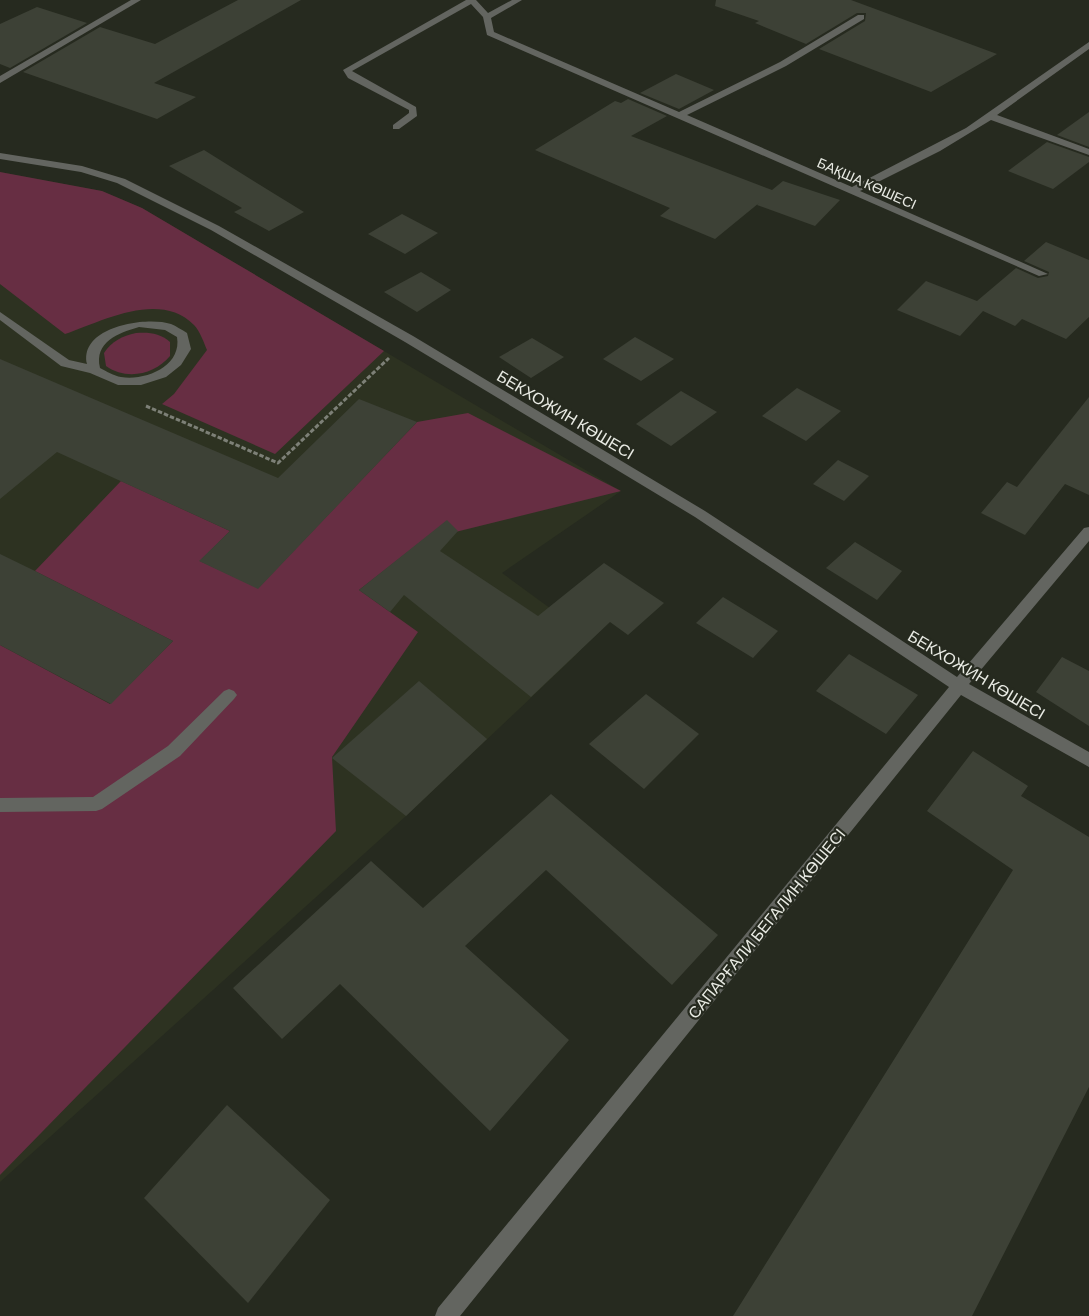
<svg xmlns="http://www.w3.org/2000/svg" width="1089" height="1316" viewBox="0 0 1089 1316" font-family="Barlow,sans-serif">
	<style>
		.built { fill: #2d3221 }
		.green { fill: #672e43 }
		.building { fill: #3d4136 }
		.lines { fill: none; stroke-linecap: round; stroke-linejoin: round }
		.path { stroke: #7d8077; stroke-width: 3; stroke-dasharray: 4.5 2; stroke-linecap: butt }
		.lane { fill: #636560; fill-rule: evenodd }
		.street { fill: #636560; fill-rule: evenodd }
		.labels { text-anchor: middle; dominant-baseline: central; stroke-width: 4.5; stroke-linejoin: round; paint-order: stroke }
		.far-street-label { font-size: 14px; fill: #e9ebe4; stroke: #262a1f }
		.street-label { font-size: 16px; fill: #e9ebe4; stroke: #262a1f }
	</style>
	<rect width="100%" height="100%" fill="#262a1f"/>
	<path class="built" d="M0,172l102,19 40,17 479,283 -119,82 89,65 -15,17 -170,161 -406,366z"/>
	<g class="green">
		<path d="M0,172l102,19 40,17 242,143 -109,103 -113,-50 12,-10 33,-44c-3,-7 -7,-19 -13,-25 -34,-35 -92,-4 -129,9l-65,-50z"/>
		<path d="M136,333c13,-1 24,0 34,9v14c-15,18 -43,25 -64,10l-2,-13c8,-12 18,-17 32,-20z"/>
		<path d="M468,413l153,78 -198,49 -64,50 59,42 -86,125 4,74 -336,344v-530l110,59 63,-63 -138,-70 86,-90 109,50 -30,30 58,27 159,-166z"/>
	</g>
	<g class="building">
		<path d="M238,0h63l-147,83 42,14 -39,22 -134,-47 77,-45 55,17z"/>
		<path d="M716,0h135l146,54 -66,38 -112,-43 46,-28 1,-8h-9l-51,31 -51,-21 4,-2 -44,-15z"/>
		<path d="M37,7l50,16 -77,45 -10,-4v-40z"/>
		<path d="M676,74l38,16 -35,19 -39,-16z"/>
		<path d="M628,99l39,17 -36,20 141,54 11,-9 57,19 -25,26 -58,-21 2,-2 -44,36 -55,-23 10,-8 -135,-58 80,-49 6,2z"/>
		<path d="M1089,112v35l-32,-12z"/>
		<path d="M1047,142l42,15v5l-36,27 -45,-18z"/>
		<path d="M204,150l69,43 31,19 -35,19 -35,-19 8,-4 -73,-42z"/>
		<path d="M402,214l36,19 -33,21 -37,-20z"/>
		<path d="M1046,242l43,18v57l-23,22 -44,-20 -7,7 -32,-15 -23,25 -63,-26 29,-29 51,20 39,-33 22,10 10,-2 1,-4 -25,-11z"/>
		<path d="M421,272l30,18 -34,22 -33,-20z"/>
		<path d="M635,337l39,22 -33,22 -38,-22z"/>
		<path d="M532,338l32,19 -33,21 -32,-21z"/>
		<path d="M0,359l278,119 81,-79 58,23 -159,167 -59,-28 31,-30 -173,-79 -57,47z"/>
		<path d="M797,388l44,23 -35,30 -44,-25z"/>
		<path d="M681,391l36,21 -46,34 -35,-22z"/>
		<path d="M1089,397v98l-24,-11 -40,51 -44,-22 26,-31 10,5z"/>
		<path d="M838,460l31,16 -25,25 -31,-17z"/>
		<path d="M447,520l11,11 -18,20 98,65 66,-53 60,40 -36,32 -18,-13 -79,75 -127,-102 -14,17 -31,-22z"/>
		<path d="M855,542l47,29 -25,29 -51,-32z"/>
		<path d="M0,554l35,17 138,70 -62,63 -111,-59z"/>
		<path d="M723,597l55,34 -25,27 -57,-35z"/>
		<path d="M849,654l69,41 -32,39 -70,-43z"/>
		<path d="M1062,657l27,14v55l-53,-34z"/>
		<path d="M419,681l68,58 -81,77 -74,-58z"/>
		<path d="M646,694l53,40 -55,55 -55,-45z"/>
		<path d="M973,751l55,35 -7,10 68,41v250l-117,229h-239l280,-446 -86,-59z"/>
		<path d="M551,794l167,141 -46,50 -126,-115 -81,76 104,94 -79,91 -150,-147 -58,55 -49,-51 138,-127 52,47z"/>
		<path d="M227,1105l103,95 -82,103 -104,-105z"/>
	</g>
	<g class="lines">
		<path class="path" d="M146,406l132,57 111,-105"/>
		<g class="lane">
			<path d="M0,312l69,48 18,4c-8,-37 58,-48 84,-40 5,2 11,6 16,9l4,16 -10,16 -15,12 -25,8h-23l-28,-12 -29,-7 -61,-46zM139,327l26,3 12,7c5,29 -31,44 -56,40 -7,-1 -15,-6 -21,-9 -6,-26 18,-35 39,-41z"/>
			<path d="M229,689l5,2 3,4 -3,4 -54,57 -78,53 -6,2 -96,1v-14l93,-1 75,-51 56,-55z"/>
		</g>
		<g class="street">
			<path d="M131,0h10l-141,83v-7z"/>
			<path d="M466,0h10l12,13 24,-13h10l-31,18 3,14 185,80 101,-50 78,-47h6v4l-78,47 -99,49 165,72 114,-59 123,-86v7l-92,66 92,34v6l-98,-35 -51,31 -80,40 188,83 -9,2 -552,-241 -4,-18 -12,-13 -119,67 64,36 1,9 -18,13h-6v-4l16,-12v-3l-61,-32 -5,-8z"/>
			<path d="M0,153l82,13 43,13 94,47 194,110 292,175 252,166 127,-149 5,-1v14l-120,143 120,68v15l-128,-72 -501,621h-25l3,-8 511,-621 -254,-170 -290,-175 -194,-112 -94,-47 -36,-11 -81,-13z"/>
		</g>
	</g>
	<g class="labels">
		<g class="far-street-label">
			<text transform="translate(867 183) rotate(24)">БАҚША КӨШЕСІ</text>
		</g>
		<g class="street-label">
			<text transform="translate(566 414) rotate(31)">БЕКХОЖИН КӨШЕСІ</text>
			<text transform="translate(977 674) rotate(31)">БЕКХОЖИН КӨШЕСІ</text>
			<text transform="translate(766 923) rotate(-51)">САПАРҒАЛИ БЕГАЛИН КӨШЕСІ</text>
		</g>
	</g>
</svg>
